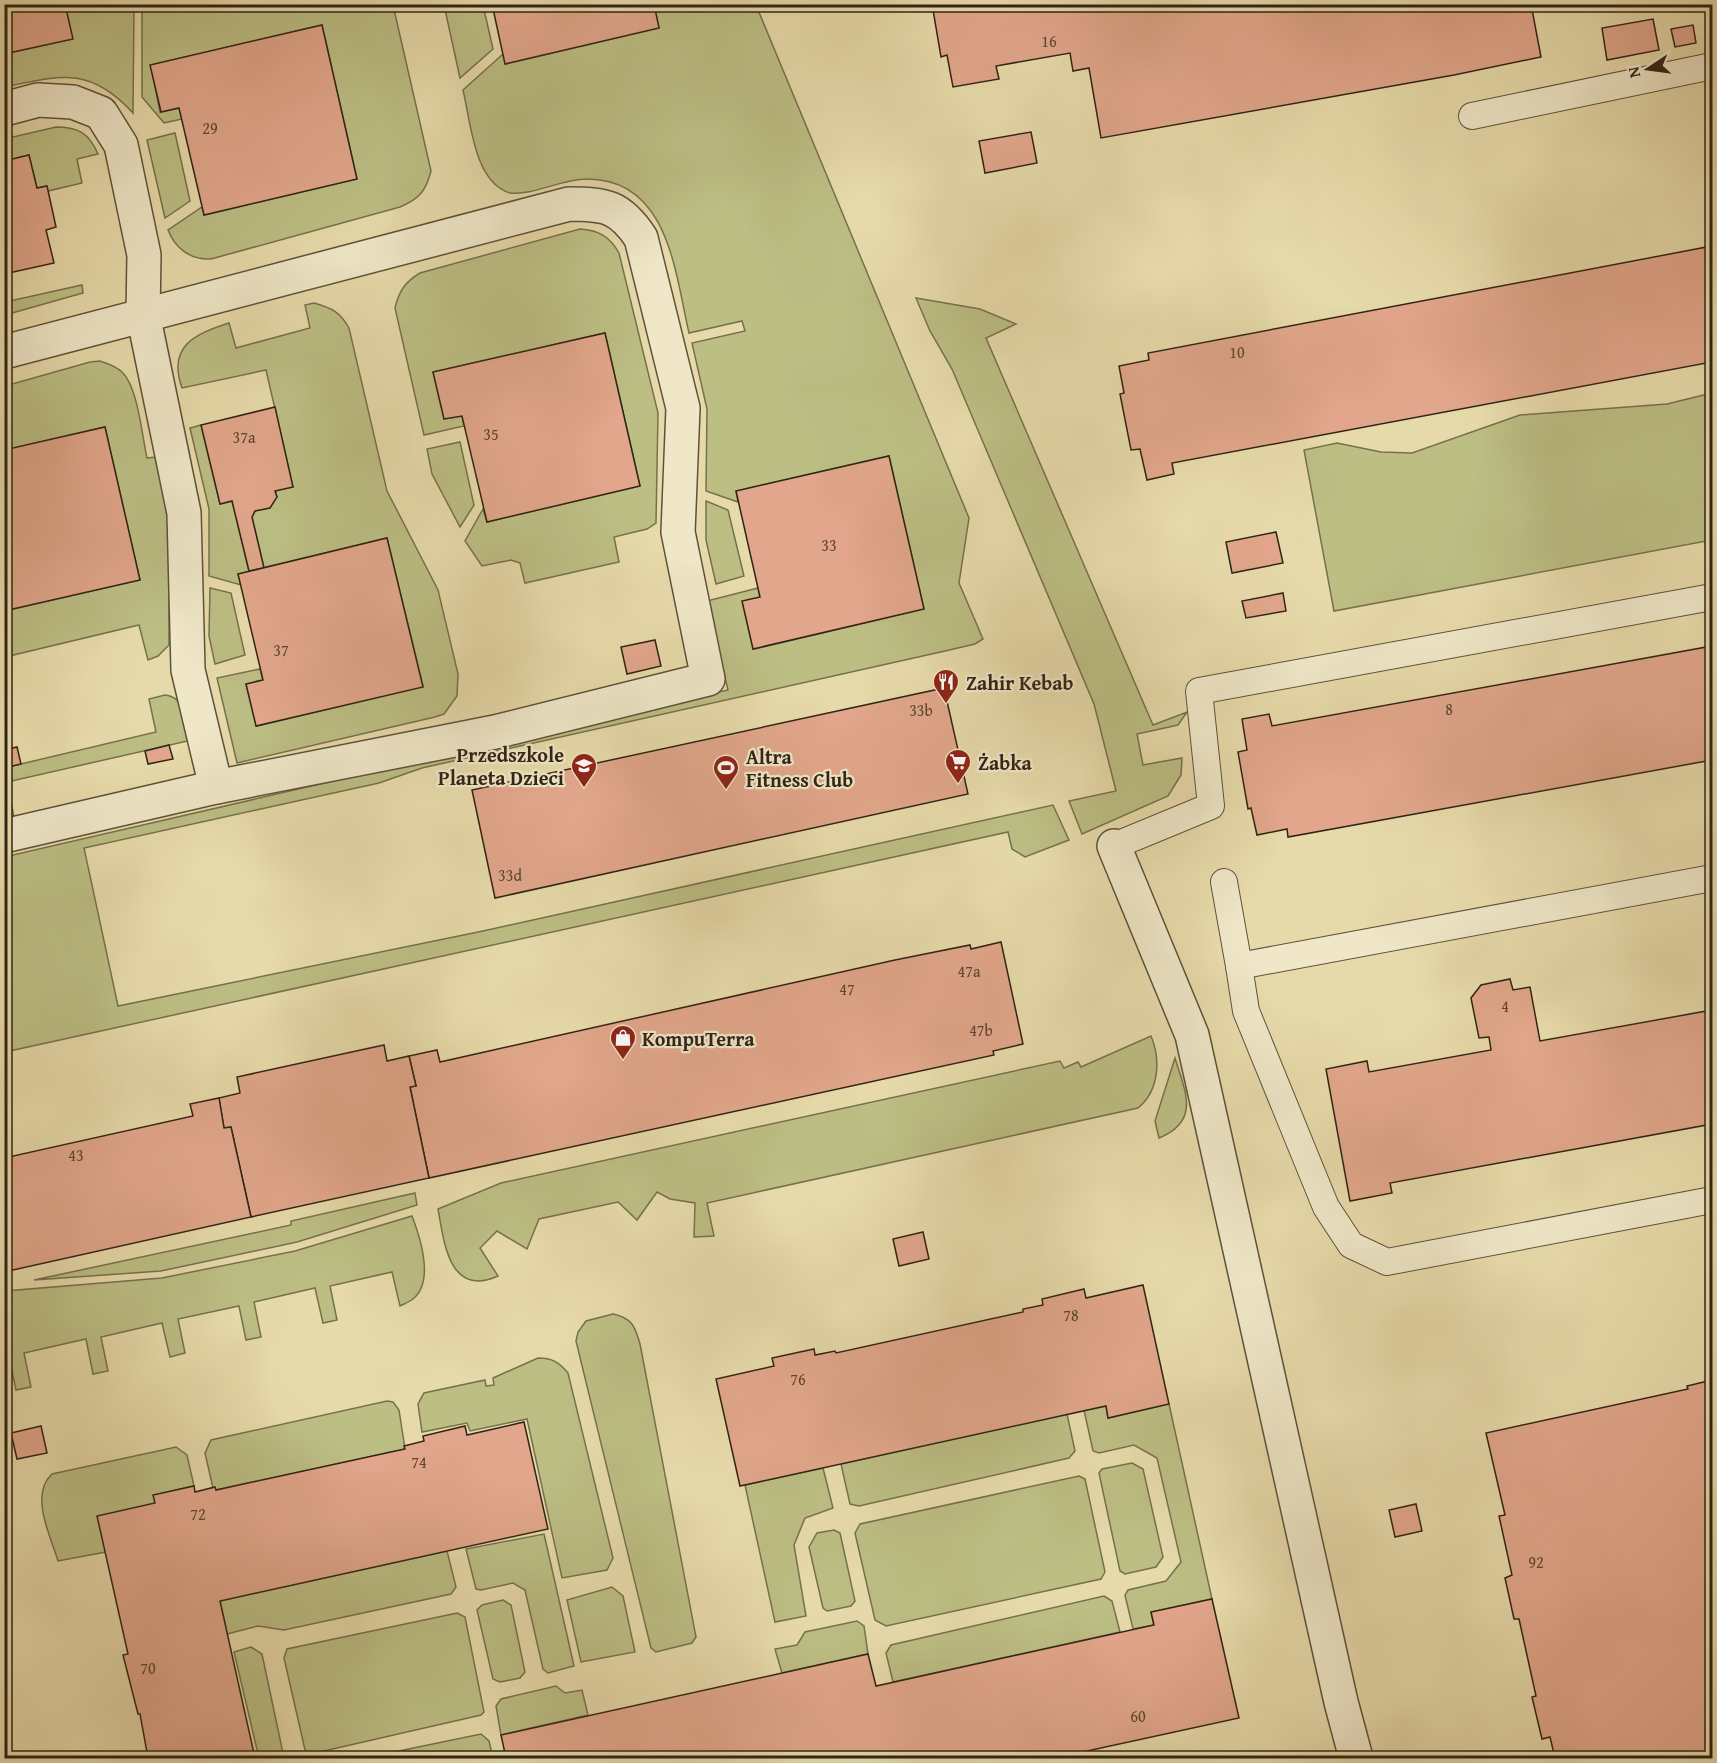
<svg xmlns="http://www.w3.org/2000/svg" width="1717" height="1763" viewBox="0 0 1717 1763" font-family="'Gentium Book Plus',serif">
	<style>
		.green { fill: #bcbe84; stroke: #76714c; stroke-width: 1.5 }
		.building { fill: #e1a68b; stroke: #302414; stroke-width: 1.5 }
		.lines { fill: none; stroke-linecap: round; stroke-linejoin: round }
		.service-casing { stroke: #5e523a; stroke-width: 28 }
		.minor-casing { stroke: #5e523a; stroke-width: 36 }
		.service { stroke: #efe7c8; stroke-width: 26 }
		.minor { stroke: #efe7c8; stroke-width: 33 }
		.labels { text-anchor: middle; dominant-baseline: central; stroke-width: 4.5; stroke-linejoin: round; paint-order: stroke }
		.number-label { font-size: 16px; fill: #5c4432 }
		.poi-label { font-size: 20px; font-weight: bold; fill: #302414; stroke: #efe7c8; text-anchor: start }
	</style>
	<rect width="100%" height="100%" fill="#e7daaa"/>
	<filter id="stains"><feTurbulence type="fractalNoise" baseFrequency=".00333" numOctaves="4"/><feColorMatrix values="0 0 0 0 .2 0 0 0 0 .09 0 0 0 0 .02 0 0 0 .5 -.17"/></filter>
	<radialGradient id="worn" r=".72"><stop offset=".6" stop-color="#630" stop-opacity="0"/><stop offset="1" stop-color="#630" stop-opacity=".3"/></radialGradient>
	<g class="green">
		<path d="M65,5h69l-1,108c-43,-47 -72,-38 -128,-26l-1,-33 68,-15z"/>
		<path d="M142,5h251l38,166c-5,20 -12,28 -31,36l-189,52c-21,1 -36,-11 -43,-29l34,-23 2,8 153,-36 -35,-154 -171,40 9,47 19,-4 3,11 -18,4 -22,-26z"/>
		<path d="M444,5h39l10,44 -33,29z"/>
		<path d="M654,5h102l213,513 -10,65 24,56 -8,5 -30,7 -523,117 -43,15 -295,65 34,158 365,-75 570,-126 16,35 -44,17 -13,-8 -4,-17 -1003,220 -1,-195 724,-167 -21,-89 51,-13 2,9 -6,52 170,-40 -35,-153 -153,35 2,11 -32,-11 1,-82 -15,-66 53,-12 -3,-10 -53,12c-14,-60 -20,-154 -102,-154 -26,0 -51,16 -77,14 -36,-11 -39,-70 -47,-103l40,-36 3,10 153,-36z"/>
		<path d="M56,127c22,0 33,6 42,27l-21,5 5,24 -34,8 -2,-5 -9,2 -8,-33 -24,6 -1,-22z"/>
		<path d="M175,133l15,68 -25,17 -18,-78z"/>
		<path d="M580,229c19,1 30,8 39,24l39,160 -2,110 -9,6 -33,8 5,25 -94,21 -5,-20 -9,-3 -29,6 -17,-25 18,-32 4,13 153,-36 -35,-153 -172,39 11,47 18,-3 2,10 -40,9 -29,-127c4,-17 10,-26 25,-35z"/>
		<path d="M82,285l1,8 -78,22v-13z"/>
		<path d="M916,298l64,11 36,15 -30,14 167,387 34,-13 -9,13 -41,9 6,31 39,-7 -1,17 -13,21 -86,38 -13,-33 47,-10 -22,-87 -142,-335 -22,-38z"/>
		<path d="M314,303c18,5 26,9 35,25l38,163 51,99 20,84 -1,22 -13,18 -9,3 -198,46 -20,-85 43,-9 3,11 -17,4 11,42 166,-40 -36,-148 -123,30 -12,-51 3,-6 22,-14 -2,-6 18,-4 -27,-117 -84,18c-15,-42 13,-54 47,-65l7,25 74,-20 -5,-23z"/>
		<path d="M100,361c8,3 16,5 22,11 16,15 20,64 25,86l10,-1 12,59v129l-11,11 -10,4 -9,-35 -134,32 -1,-46 136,-31 -35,-153 -100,23v-64l85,-24z"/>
		<path d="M1712,393v147l-378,71 -30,-161 33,-7 44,9 31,1 108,-38 147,-11z"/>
		<path d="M201,425l19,79 12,-3 17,70 -11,3 3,11 -32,-9v-67l-19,-81z"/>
		<path d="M460,442l14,63 -14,22 -28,-53 -5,-25z"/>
		<path d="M706,501l22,9 16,66 -28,8 -10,-44z"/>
		<path d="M210,588l21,5 14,62 -30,9 -6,-28z"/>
		<path d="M165,695c20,1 22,29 27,45l-185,42 8,40 -8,2 -3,-56 152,-36 -7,-33z"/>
		<path d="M1151,1036c10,24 8,55 -13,72l-431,95 7,33 -20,1 1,-34 -25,-4 -13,-7 -20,28 -19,-18 -79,17 -12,30 -30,-18 -17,17 18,28c-49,22 -54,-34 -60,-67l63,-26 559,-122 4,7 14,-6 3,5z"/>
		<path d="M1175,1058c10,33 26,63 -16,80l-4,-17z"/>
		<path d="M415,1193l2,12 -120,37 -136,29 -127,9 257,-55v-4z"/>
		<path d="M412,1216c8,21 23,65 1,83 -4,3 -9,5 -13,7l-8,-34 -62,14 7,34 -14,3 -8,-35 -61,14 7,35 -15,3 -7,-34 -61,13 7,34 -15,4 -8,-34 -61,14 7,34 -15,3 -7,-35 -62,14 7,34 -15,3 -7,-33h-4v-66l157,-13 133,-27z"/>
		<path d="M613,1314c19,4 22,12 27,30l56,293 -4,6 -36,9 -5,-4 -75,-307 2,-9 8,-11z"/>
		<path d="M538,1358c14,0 21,4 30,15l45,185 -6,12 -45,8 -35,-159 -57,12 -3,-8 -45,9 -4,-28 6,-11 61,-13 1,6 8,-1 -1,-7z"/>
		<path d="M387,1401l6,1 6,8 6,39 -189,41 -3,-2 -8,-35 6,-13z"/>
		<path d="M1169,1404l43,195 -61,13 3,13 -21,4 -8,-34 3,-5 38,-9 15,-19 -24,-104 -23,-13 -35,8 -6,-2 -9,-41 22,-4 2,12z"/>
		<path d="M1067,1414l8,37 -6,7 -210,48 -9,-2 -9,-40z"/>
		<path d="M176,1447l11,8 7,31 -40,9 1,8 -49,49 -48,9c-7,-24 -29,-66 -6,-87z"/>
		<path d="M1132,1463l11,6 20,88 -7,10 -31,7 -5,-3 -21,-98 3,-4z"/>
		<path d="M823,1468l10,40 -28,10 -11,27 12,71 -31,6 -30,-137z"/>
		<path d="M1079,1476l6,3 20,93 -4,7 -215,47 -11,-6 -20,-87 5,-9z"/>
		<path d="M834,1530l6,3 15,68 -4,5 -24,5 -4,-3 -14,-61 8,-14z"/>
		<path d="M544,1534l30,132 -26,7 -5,-4 -18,-79 -12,-7 -32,7 -5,-1 -10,-40z"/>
		<path d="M447,1551l9,36 -5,7 -167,36 -26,-4 -31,8 -7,-33z"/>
		<path d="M612,1587l11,9 12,56 -54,10 -14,-62z"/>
		<path d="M1104,1596l8,5 8,31 -227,50 -7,-29 5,-8z"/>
		<path d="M503,1600l8,5 14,67 -5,6 -20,4 -7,-3 -16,-69 5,-5z"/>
		<path d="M457,1613l8,4 19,95 -3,3 -170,39 -6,-4 -21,-92 3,-9z"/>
		<path d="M857,1621l7,5 4,28 -86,19 -7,-24 22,-4 8,-13z"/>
		<path d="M251,1647l11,7 22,104h-25l-25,-106z"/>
		<path d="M556,1686l9,7 17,-3 6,25 -87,20 -5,-29 5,-7z"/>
		<path d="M481,1734l8,7 4,17h-128z"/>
	</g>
	<g class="building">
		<path d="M4,4h61l8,35 -69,15z"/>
		<path d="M492,4h162l5,24 -154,36z"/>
		<path d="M932,4h599l10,53 -87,18 -353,63 -12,-70 -16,3 -3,-18 -74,13 3,13 -46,8 -6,-32 -6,2z"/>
		<path d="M1653,19l6,31 -52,10 -5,-32z"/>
		<path d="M322,25l35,154 -153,36 -25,-107 -18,4 -11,-47z"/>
		<path d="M1693,25l3,18 -21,4 -4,-18z"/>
		<path d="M1031,132l6,31 -52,10 -6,-32z"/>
		<path d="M29,155l8,33 10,-2 9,41 -10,3 8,33 -50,11v-113z"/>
		<path d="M1712,246v116l-540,101 2,11 -27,6 -7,-31 -9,1 -11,-56 4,-1 -5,-27 30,-6 -1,-7z"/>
		<path d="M605,333l35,153 -153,36 -25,-106 -18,3 -11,-47z"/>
		<path d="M275,407l18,80 -18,4 2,6 -7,11 -15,3 -3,6 12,51 -15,3 -17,-70 -12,3 -19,-79z"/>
		<path d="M105,427l35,153 -136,31v-161z"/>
		<path d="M889,456l35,153 -171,40 -11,-48 18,-4 -24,-106z"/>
		<path d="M1276,532l7,31 -51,10 -6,-31z"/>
		<path d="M387,538l36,149 -167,39 -10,-42 17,-4 -25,-106z"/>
		<path d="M1283,593l3,18 -40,7 -4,-17z"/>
		<path d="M655,640l6,26 -34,8 -6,-27z"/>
		<path d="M1712,646v114l-424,77 -1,-8 -30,6 -6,-27 -3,1 -10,-57 9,-2 -5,-31 27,-5 3,12z"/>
		<path d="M944,688l24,106 -473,104 -23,-108z"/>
		<path d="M169,745l4,14 -25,5 -3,-13z"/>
		<path d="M17,747l4,17 -17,4v-18z"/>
		<path d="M1001,942l22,102 -30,7 1,4 -565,123 -19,-91 6,-1 -7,-30 28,-6 3,12 455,-102 75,-15 1,4z"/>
		<path d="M1510,979l3,11 17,-3 10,54 172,-31v114l-322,59 2,10 -42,8 -24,-132 41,-8 2,11 122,-22 -2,-13 -10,1 -8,-40 10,-13z"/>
		<path d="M384,1045l3,16 22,-5 7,30 -6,1 19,91 -178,39 -20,-90 -7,1 -5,-30 21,-5 -3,-16z"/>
		<path d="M219,1098l5,30 7,-1 20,90 -247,55v-114l189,-42 -3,-12z"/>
		<path d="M923,1232l6,27 -30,7 -6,-27z"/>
		<path d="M1143,1285l26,119 -61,14 -2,-12 -366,80 -24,-107 58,-13 -2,-8 42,-9 1,6 20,-4 1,2 187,-41v-3l20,-4 -1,-6 42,-10 2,9z"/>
		<path d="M1712,1380v378h-157l-5,-21 -8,2 -10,-42 4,-1 -17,-77h-5l-9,-41 7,-3 -13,-59 6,-1 -19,-82 202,-44 -1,-3z"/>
		<path d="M524,1422l24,107 -328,72 35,157h-107l-8,-44h-2l-15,-59 5,-1 -31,-138 58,-13 -2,-8 41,-9 1,6 20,-5 1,3 189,-41 -1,-3 20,-5 -1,-5 42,-10 2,9z"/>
		<path d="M41,1426l6,27 -30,6 -6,-26z"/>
		<path d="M1416,1504l6,27 -27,6 -6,-27z"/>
		<path d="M1212,1599l27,119 -184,40h-549l-5,-23 367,-81 8,32 278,-61 -3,-13z"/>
	</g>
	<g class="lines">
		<defs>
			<g id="service">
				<path d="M1472,116l240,-50"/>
				<path d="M1114,846l97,-40 -12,-115 513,-94"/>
				<path d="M1712,878l-473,88 7,45 80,196 25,38 36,17 325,-62"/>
				<path d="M1224,882l15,84"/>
			</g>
			<g id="minor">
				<path d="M4,109l34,-9 35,2 28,11 20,32 23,110 -1,59 41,199 4,157 28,117"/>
				<path d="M4,352l565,-148c36,0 51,2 72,34l42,170 -5,124 30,147 -213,53 -279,55 -212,49"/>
				<path d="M1114,846l78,189 149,667 15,56"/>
			</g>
		</defs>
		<use href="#service" class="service-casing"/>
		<use href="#minor" class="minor-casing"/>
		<use href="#service" class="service"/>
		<use href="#minor" class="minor"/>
	</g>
	<defs>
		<symbol id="restaurant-pin" viewBox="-11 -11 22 30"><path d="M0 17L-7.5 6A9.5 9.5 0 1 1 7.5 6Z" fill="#8f2418" stroke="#efe7c8"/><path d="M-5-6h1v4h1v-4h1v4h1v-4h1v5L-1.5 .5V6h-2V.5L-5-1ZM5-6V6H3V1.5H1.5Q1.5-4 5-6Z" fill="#fff"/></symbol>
		<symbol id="supermarket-pin" viewBox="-11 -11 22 30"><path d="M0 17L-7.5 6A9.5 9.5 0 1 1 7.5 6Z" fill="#8f2418" stroke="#efe7c8"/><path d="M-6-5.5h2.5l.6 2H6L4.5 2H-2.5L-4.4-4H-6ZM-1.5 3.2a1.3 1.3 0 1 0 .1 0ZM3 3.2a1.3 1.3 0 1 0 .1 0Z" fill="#fff"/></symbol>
		<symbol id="school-pin" viewBox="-11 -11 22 30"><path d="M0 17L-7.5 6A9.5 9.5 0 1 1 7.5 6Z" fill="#8f2418" stroke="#efe7c8"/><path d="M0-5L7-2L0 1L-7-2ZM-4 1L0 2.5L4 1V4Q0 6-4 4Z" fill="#fff"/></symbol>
		<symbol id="stadium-pin" viewBox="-11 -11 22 30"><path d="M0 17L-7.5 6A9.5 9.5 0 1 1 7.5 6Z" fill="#8f2418" stroke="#efe7c8"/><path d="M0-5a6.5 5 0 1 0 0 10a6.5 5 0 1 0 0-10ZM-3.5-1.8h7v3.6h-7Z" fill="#fff"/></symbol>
		<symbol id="shop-pin" viewBox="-11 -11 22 30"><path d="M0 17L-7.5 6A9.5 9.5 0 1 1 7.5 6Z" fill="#8f2418" stroke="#efe7c8"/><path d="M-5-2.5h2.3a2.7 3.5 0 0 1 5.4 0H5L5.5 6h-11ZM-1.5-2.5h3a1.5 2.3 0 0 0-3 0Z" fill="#fff"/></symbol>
	</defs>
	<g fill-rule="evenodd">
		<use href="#restaurant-pin" x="931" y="667" width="30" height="40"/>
		<use href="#supermarket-pin" x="943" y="747" width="30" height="40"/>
		<use href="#school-pin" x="569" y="751" width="30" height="40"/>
		<use href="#stadium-pin" x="711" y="753" width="30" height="40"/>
		<use href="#shop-pin" x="608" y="1023" width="30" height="40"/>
	</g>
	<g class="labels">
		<g class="number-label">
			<text x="1049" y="41">16</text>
			<text x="210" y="128">29</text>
			<text x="1237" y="352">10</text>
			<text x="491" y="434">35</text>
			<text x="244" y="437">37a</text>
			<text x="829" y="545">33</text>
			<text x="281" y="650">37</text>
			<text x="1449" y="709">8</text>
			<text x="921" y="710">33b</text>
			<text x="510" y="875">33d</text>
			<text x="969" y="971">47a</text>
			<text x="847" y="989">47</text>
			<text x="1505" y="1006">4</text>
			<text x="981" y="1030">47b</text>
			<text x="76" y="1155">43</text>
			<text x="1071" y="1315">78</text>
			<text x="798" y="1379">76</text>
			<text x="419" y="1462">74</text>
			<text x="198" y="1514">72</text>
			<text x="1536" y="1562">92</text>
			<text x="148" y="1668">70</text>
			<text x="1138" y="1716">60</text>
		</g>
		<g class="poi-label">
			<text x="966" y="682">Zahir Kebab</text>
			<text x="564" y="754" text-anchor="end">Przedszkole<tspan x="564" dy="23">Planeta Dzieci</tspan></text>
			<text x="746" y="756">Altra<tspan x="746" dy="23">Fitness Club</tspan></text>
			<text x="978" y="762">Żabka</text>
			<text x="642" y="1038">KompuTerra</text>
		</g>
	</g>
	<rect width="1717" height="1763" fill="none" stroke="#e7daaa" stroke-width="24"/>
	<rect x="6" y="6" width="1705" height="1751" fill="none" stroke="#302414" stroke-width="3"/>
	<rect x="12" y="12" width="1693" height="1739" fill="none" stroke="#302414" stroke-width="1.5"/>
	<g transform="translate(1648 69) rotate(257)" stroke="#efe7c8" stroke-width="4.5" paint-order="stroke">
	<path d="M0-4.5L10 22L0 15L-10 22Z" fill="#302414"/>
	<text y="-9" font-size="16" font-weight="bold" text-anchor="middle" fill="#302414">N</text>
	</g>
	<rect width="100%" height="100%" filter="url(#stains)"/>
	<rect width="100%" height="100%" fill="url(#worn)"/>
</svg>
